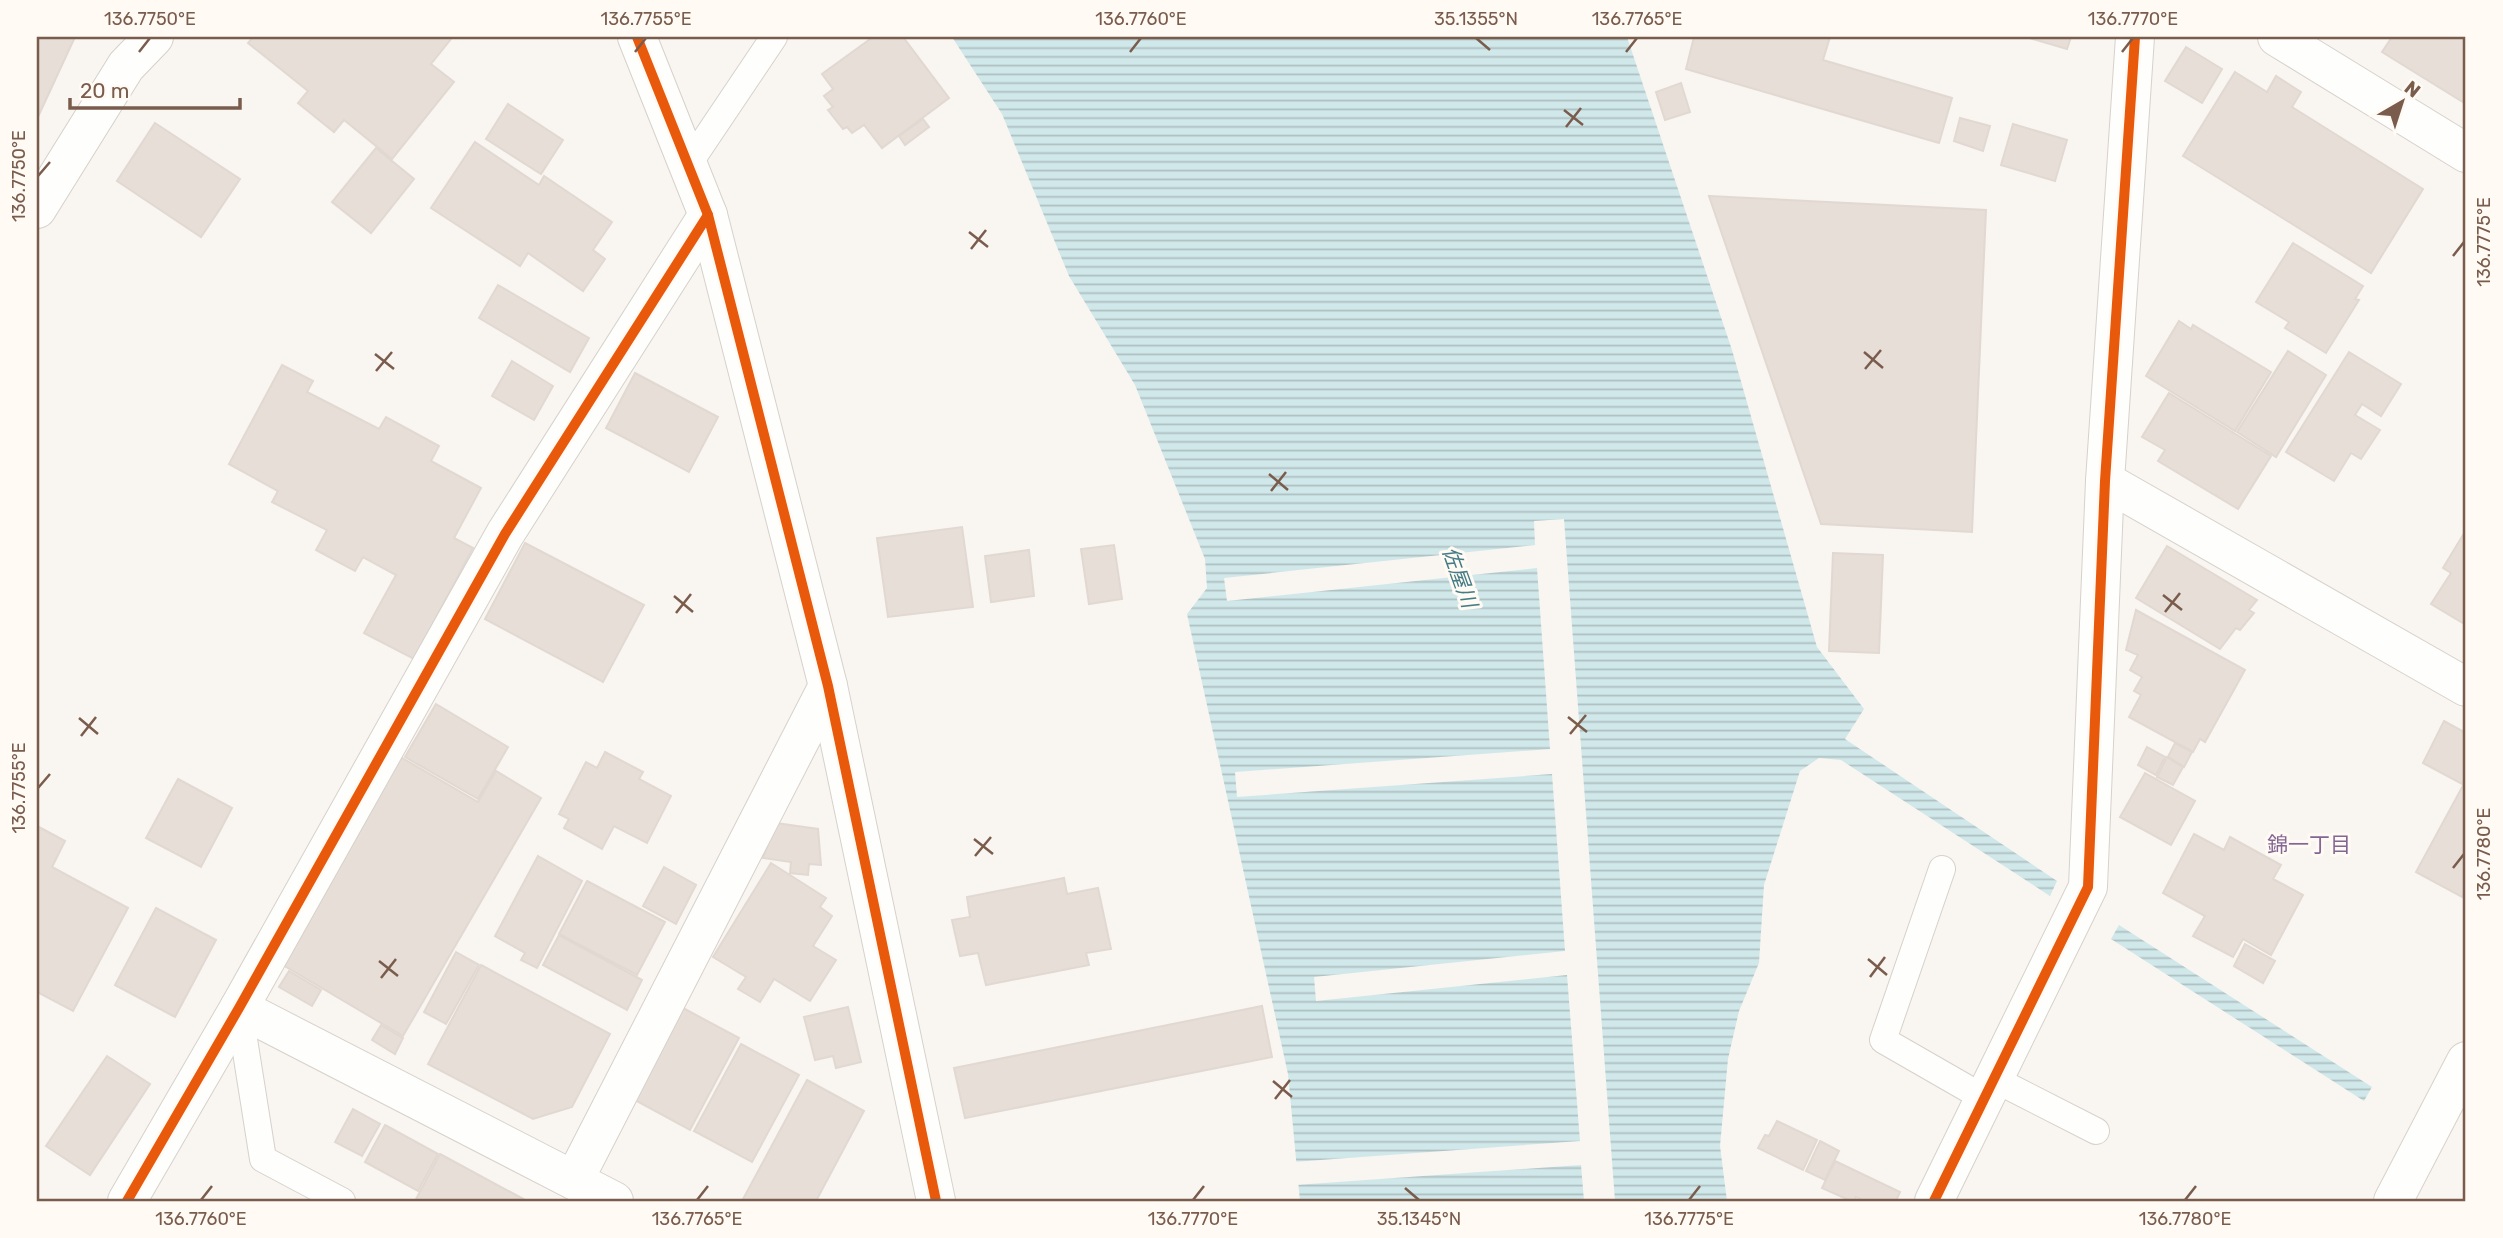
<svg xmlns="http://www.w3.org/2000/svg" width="2503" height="1238" viewBox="0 0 2503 1238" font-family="Rubik,'Noto Sans JP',sans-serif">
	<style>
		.water { fill: url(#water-rules) }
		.pier { fill: #f9f5f0 }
		.building { fill: #e6ded7; stroke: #e2d8d2; stroke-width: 2 }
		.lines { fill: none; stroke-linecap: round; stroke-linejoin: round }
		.lane-casing { stroke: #d7d1cb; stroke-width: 28 }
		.street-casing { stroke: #d7d1cb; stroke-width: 40 }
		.secondary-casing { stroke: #d9d2cb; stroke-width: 40 }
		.lane { stroke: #fefefd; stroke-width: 26 }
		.street { stroke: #fefefd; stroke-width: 38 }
		.secondary { stroke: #fefefd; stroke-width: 38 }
		.cycleway-casing { stroke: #fffaf3; stroke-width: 15 }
		.cycleway { stroke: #e8590c; stroke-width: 10 }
		.ticks { fill: none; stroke: #7a5c4d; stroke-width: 2.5 }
		.labels { text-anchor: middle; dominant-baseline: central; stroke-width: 6; stroke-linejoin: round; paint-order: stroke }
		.water-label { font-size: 21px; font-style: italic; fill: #437c86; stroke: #fffaf3 }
		.neighbourhood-label { font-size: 21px; fill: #846695; stroke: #fffaf3 }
		.neatline { fill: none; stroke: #7a5c4d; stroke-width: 2.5 }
		.ticks-label { font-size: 18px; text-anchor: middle; fill: #7a5c4d }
	</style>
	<defs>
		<pattern id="water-rules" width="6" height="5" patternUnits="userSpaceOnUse" patternTransform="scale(1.75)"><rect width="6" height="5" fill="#d0e8ea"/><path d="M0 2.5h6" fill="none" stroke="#aebfc0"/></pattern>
	</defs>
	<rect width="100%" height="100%" fill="#f9f5f0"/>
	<g class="water">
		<path d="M952,37h675l105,313 85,297 47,62 -19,30 212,142 -7,15 -209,-136 -22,-2 -19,13 -36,114 -5,78 -20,48 -11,48 -8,87 7,55h-427l-12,-127 -101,-460 20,-26 -2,-29 -70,-174 -66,-109 -67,-162z"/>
		<path d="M2119,925l253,162 -8,14 -253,-162z"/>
	</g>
	<path class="pier" d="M1564,519l51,682h-31l-3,-36 -286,20 -2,-23 287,-21 -13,-166 -251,26 -2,-24 251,-26 -13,-177 -315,23 -2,-25 315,-23 -13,-181 -310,33 -3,-23 311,-33 -1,-24z"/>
	<g class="building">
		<path d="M37,37h38l-38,82z"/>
		<path d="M253,37h195l3,2 -20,25 23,18 -62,77 -48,-39 -10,12 -36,-29 10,-12 -60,-48z"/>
		<path d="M873,37h30l46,61 -67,50 -18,-23 -12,8 -5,-6 -4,2 -15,-19 5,-3 -9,-11 9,-7 -11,-15z"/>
		<path d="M1694,37h136l-7,23 129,38 -13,45 -253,-74z"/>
		<path d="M2026,37h45l-4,12z"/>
		<path d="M2392,37h74v67l-84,-52z"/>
		<path d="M2186,47l36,22 -20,34 -37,-22z"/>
		<path d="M2235,72l32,20 9,-16 25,16 -9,15 131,82 -52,84 -188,-117z"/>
		<path d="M1681,83l9,29 -25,8 -9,-28z"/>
		<path d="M508,104l55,36 -22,34 -55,-35z"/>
		<path d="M1960,118l30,8 -7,25 -29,-10z"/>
		<path d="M923,119l6,8 -24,18 -6,-9z"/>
		<path d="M155,123l85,56 -39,58 -84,-56z"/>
		<path d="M2013,124l54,16 -12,41 -54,-16z"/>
		<path d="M475,142l64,43 5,-9 68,46 -19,28 12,9 -22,32 -55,-38 -8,13 -89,-58z"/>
		<path d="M376,148l38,31 -43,54 -39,-31z"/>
		<path d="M1709,196l277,14 -14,322 -151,-8z"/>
		<path d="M2293,243l70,43 -8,13 4,1 -33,53 -41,-25 4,-6 -33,-20z"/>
		<path d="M498,285l91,53 -19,34 -91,-54z"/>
		<path d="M2179,321l12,8 2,-4 78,47 -36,59 -89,-55z"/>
		<path d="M2288,351l38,24 -50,82 -39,-25z"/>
		<path d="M2349,352l52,32 -20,32 -19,-12 -7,11 25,15 -19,29 -10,-6 -17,28 -48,-29z"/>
		<path d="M512,361l41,25 -19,34 -42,-24z"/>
		<path d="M282,365l31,16 -6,11 72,37 7,-12 53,29 -8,15 50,27 -27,50 19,10 -59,111 -50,-26 32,-58 -33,-18 -8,14 -39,-21 11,-20 -55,-28 6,-11 -49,-27z"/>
		<path d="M635,373l83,44 -29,55 -83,-44z"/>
		<path d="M2169,393l102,63 -33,53 -80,-48 7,-11 -23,-13z"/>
		<path d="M962,527l11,80 -85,10 -11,-79z"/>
		<path d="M2466,530v95l-35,-21 20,-31 -8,-5z"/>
		<path d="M525,543l119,62 -41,77 -118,-63z"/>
		<path d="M1114,545l8,54 -33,5 -8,-55z"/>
		<path d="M2167,546l90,54 -8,10 5,3 -14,17 -4,-2 -16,21 -84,-51z"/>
		<path d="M1029,550l5,46 -43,6 -6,-46z"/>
		<path d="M1833,553l50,2 -4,98 -50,-2z"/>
		<path d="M2136,610l109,60 -40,72 -5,-3 -7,13 -64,-35 12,-22 -7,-4 8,-14 -12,-7 8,-15 -12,-5z"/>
		<path d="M436,704l72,43 -30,52 -73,-42z"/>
		<path d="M2444,721l22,12v43l-4,8 -39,-21z"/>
		<path d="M2175,743l17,9 -8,15 -16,-10z"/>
		<path d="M2147,747l18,10 -9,18 -18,-10z"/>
		<path d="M605,752l38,20 -4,7 32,17 -24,47 -33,-17 -12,23 -38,-21 5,-9 -10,-5 27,-52 11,6z"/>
		<path d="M397,755l81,47 18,-31 45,27 -138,238 -127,-75z"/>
		<path d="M2167,757l16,10 -10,18 -16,-8z"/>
		<path d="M2145,773l50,28 -24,44 -51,-28z"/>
		<path d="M178,779l54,29 -31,59 -55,-29z"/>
		<path d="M2466,780v109l-4,8 -46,-25z"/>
		<path d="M776,823l42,6 3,36 -12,-1 -1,11 -18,-2 1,-11 -28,-4z"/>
		<path d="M37,826l28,15 -13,26 76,41 -55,103 -36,-19z"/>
		<path d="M2194,834l30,16 6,-13 51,28 -8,14 30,16 -32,60 -28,-16 -10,18 -40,-21 12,-20 -42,-23z"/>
		<path d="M538,856l44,25 -45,87 -16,-8 4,-7 -30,-17z"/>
		<path d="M771,863l55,35 -6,9 12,9 -19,30 23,14 -26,41 -36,-22 -14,23 -22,-13 8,-12 -33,-20z"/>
		<path d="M664,867l32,18 -20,39 -33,-18z"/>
		<path d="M1064,878l3,16 31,-6 13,61 -25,4 3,12 -103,20 -8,-32 -18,3 -8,-36 18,-3 -3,-20z"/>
		<path d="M587,881l78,41 -28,53 -78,-41z"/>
		<path d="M156,908l60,32 -41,77 -60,-32z"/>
		<path d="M559,935l83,45 -15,30 -84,-45z"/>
		<path d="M2245,944l30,17 -12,22 -29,-17z"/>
		<path d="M456,952l23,13 -33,59 -22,-12z"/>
		<path d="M481,965l129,69 -38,73 -39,12 -105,-55z"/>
		<path d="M289,971l32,19 -9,16 -33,-19z"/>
		<path d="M1262,1006l10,51 -307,61 -11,-50z"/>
		<path d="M848,1007l13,55 -25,6 -3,-12 -18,4 -11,-43z"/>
		<path d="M683,1008l56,30 -49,92 -55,-30z"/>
		<path d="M381,1025l22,13 -8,16 -23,-14z"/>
		<path d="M741,1044l58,31 -47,87 -58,-31z"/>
		<path d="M107,1056l43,28 -60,91 -44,-29z"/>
		<path d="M807,1080l57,31 -48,90h-74z"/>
		<path d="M353,1109l27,15 -18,32 -27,-14z"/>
		<path d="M1777,1121l40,19 -14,30 -45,-22 7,-13 4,1z"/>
		<path d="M385,1125l53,29 -20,37 -53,-29z"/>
		<path d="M1820,1141l19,10 -14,29 -19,-9z"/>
		<path d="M440,1154l87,47h-112z"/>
		<path d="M1835,1161l65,31 -4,9h-32l-8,-4 -2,4h-3l-29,-13z"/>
	</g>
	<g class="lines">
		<defs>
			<g id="lane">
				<path d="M688,165l86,-128"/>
				<path d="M1942,869l-59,171 101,58"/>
				<path d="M239,1008l24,151 79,42"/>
				<path d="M1994,1079l102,52"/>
			</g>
			<g id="street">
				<path d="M637,37l71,178 120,471 108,515"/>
				<path d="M2277,37l189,116"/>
				<path d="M37,209l89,-143 28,-29"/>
				<path d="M2105,481l361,206"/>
				<path d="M239,1008l375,193"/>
				<path d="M574,1180l254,-494"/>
				<path d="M127,1201l112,-193 266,-474 203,-319"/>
				<path d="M1934,1201l154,-314 17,-406 30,-444"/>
			</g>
			<path id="secondary" d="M2393,1201l73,-140"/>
		</defs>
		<use href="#lane" class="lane-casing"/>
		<use href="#street" class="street-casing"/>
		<use href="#secondary" class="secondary-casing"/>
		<use href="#lane" class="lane"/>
		<use href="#street" class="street"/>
		<use href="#secondary" class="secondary"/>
		<defs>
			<g id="cycleway">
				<path d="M637,37l71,178 120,471 108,515"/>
				<path d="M127,1201l112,-193 266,-474 203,-319"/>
				<path d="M1934,1201l154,-314 17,-406 30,-444"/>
			</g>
		</defs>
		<use href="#cycleway" class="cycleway-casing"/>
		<use href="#cycleway" class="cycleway"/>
	</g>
	<path class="ticks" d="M1476,38l14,12M139,52l11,-14M635,52l11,-14M1130,52l11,-14M1626,52l11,-14M2122,52l11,-14M1564,110l19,15M1566,127l15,-19M38,176l12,-14M969,232l19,15M971,249l15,-19M2453,256l11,-14M1864,352l19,16M375,354l19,15M1865,369l16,-19M376,371l16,-19M1269,474l19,16M1271,491l15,-19M2163,595l19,15M674,596l19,16M2165,612l15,-19M676,613l15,-19M1568,717l19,15M79,718l19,16M1570,734l16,-19M81,736l15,-19M38,788l12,-14M974,839l19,15M975,856l16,-19M2453,868l11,-14M1868,959l19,16M379,961l19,15M1870,977l15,-20M381,978l15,-19M1273,1081l19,16M1275,1099l15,-19M1405,1188l14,12M201,1200l11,-14M697,1200l11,-14M1193,1200l11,-14M1689,1200l11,-14M2185,1200l11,-14"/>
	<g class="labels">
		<g class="water-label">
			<text transform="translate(1460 577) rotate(70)">佐屋川</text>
		</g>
		<g class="neighbourhood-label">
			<text x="2309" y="844">錦一丁目</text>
		</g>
	</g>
	<rect width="2503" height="1238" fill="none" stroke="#fffaf3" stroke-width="77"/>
	<g transform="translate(2402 102) rotate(39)" stroke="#fffaf3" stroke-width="5" paint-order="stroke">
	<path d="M0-5L12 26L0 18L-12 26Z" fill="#7a5c4d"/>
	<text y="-10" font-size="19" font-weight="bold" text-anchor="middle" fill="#7a5c4d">N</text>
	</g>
	<path d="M70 98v10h170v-10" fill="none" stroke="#7a5c4d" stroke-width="3.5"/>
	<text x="80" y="98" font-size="21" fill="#7a5c4d" stroke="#fffaf3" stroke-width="5" paint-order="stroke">20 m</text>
	<rect x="38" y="38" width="2426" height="1162" class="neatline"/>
	<g class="ticks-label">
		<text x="150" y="25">136.7750°E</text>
		<text x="646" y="25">136.7755°E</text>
		<text x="1141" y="25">136.7760°E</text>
		<text x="1476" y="25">35.1355°N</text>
		<text x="1637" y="25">136.7765°E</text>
		<text x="2133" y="25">136.7770°E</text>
		<text transform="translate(19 176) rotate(-90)" y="6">136.7750°E</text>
		<text transform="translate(2484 242) rotate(-90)" y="6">136.7775°E</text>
		<text transform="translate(19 788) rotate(-90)" y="6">136.7755°E</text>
		<text transform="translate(2484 854) rotate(-90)" y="6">136.7780°E</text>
		<text x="201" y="1225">136.7760°E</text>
		<text x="697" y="1225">136.7765°E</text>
		<text x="1193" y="1225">136.7770°E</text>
		<text x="1419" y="1225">35.1345°N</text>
		<text x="1689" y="1225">136.7775°E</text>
		<text x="2185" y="1225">136.7780°E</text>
	</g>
</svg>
